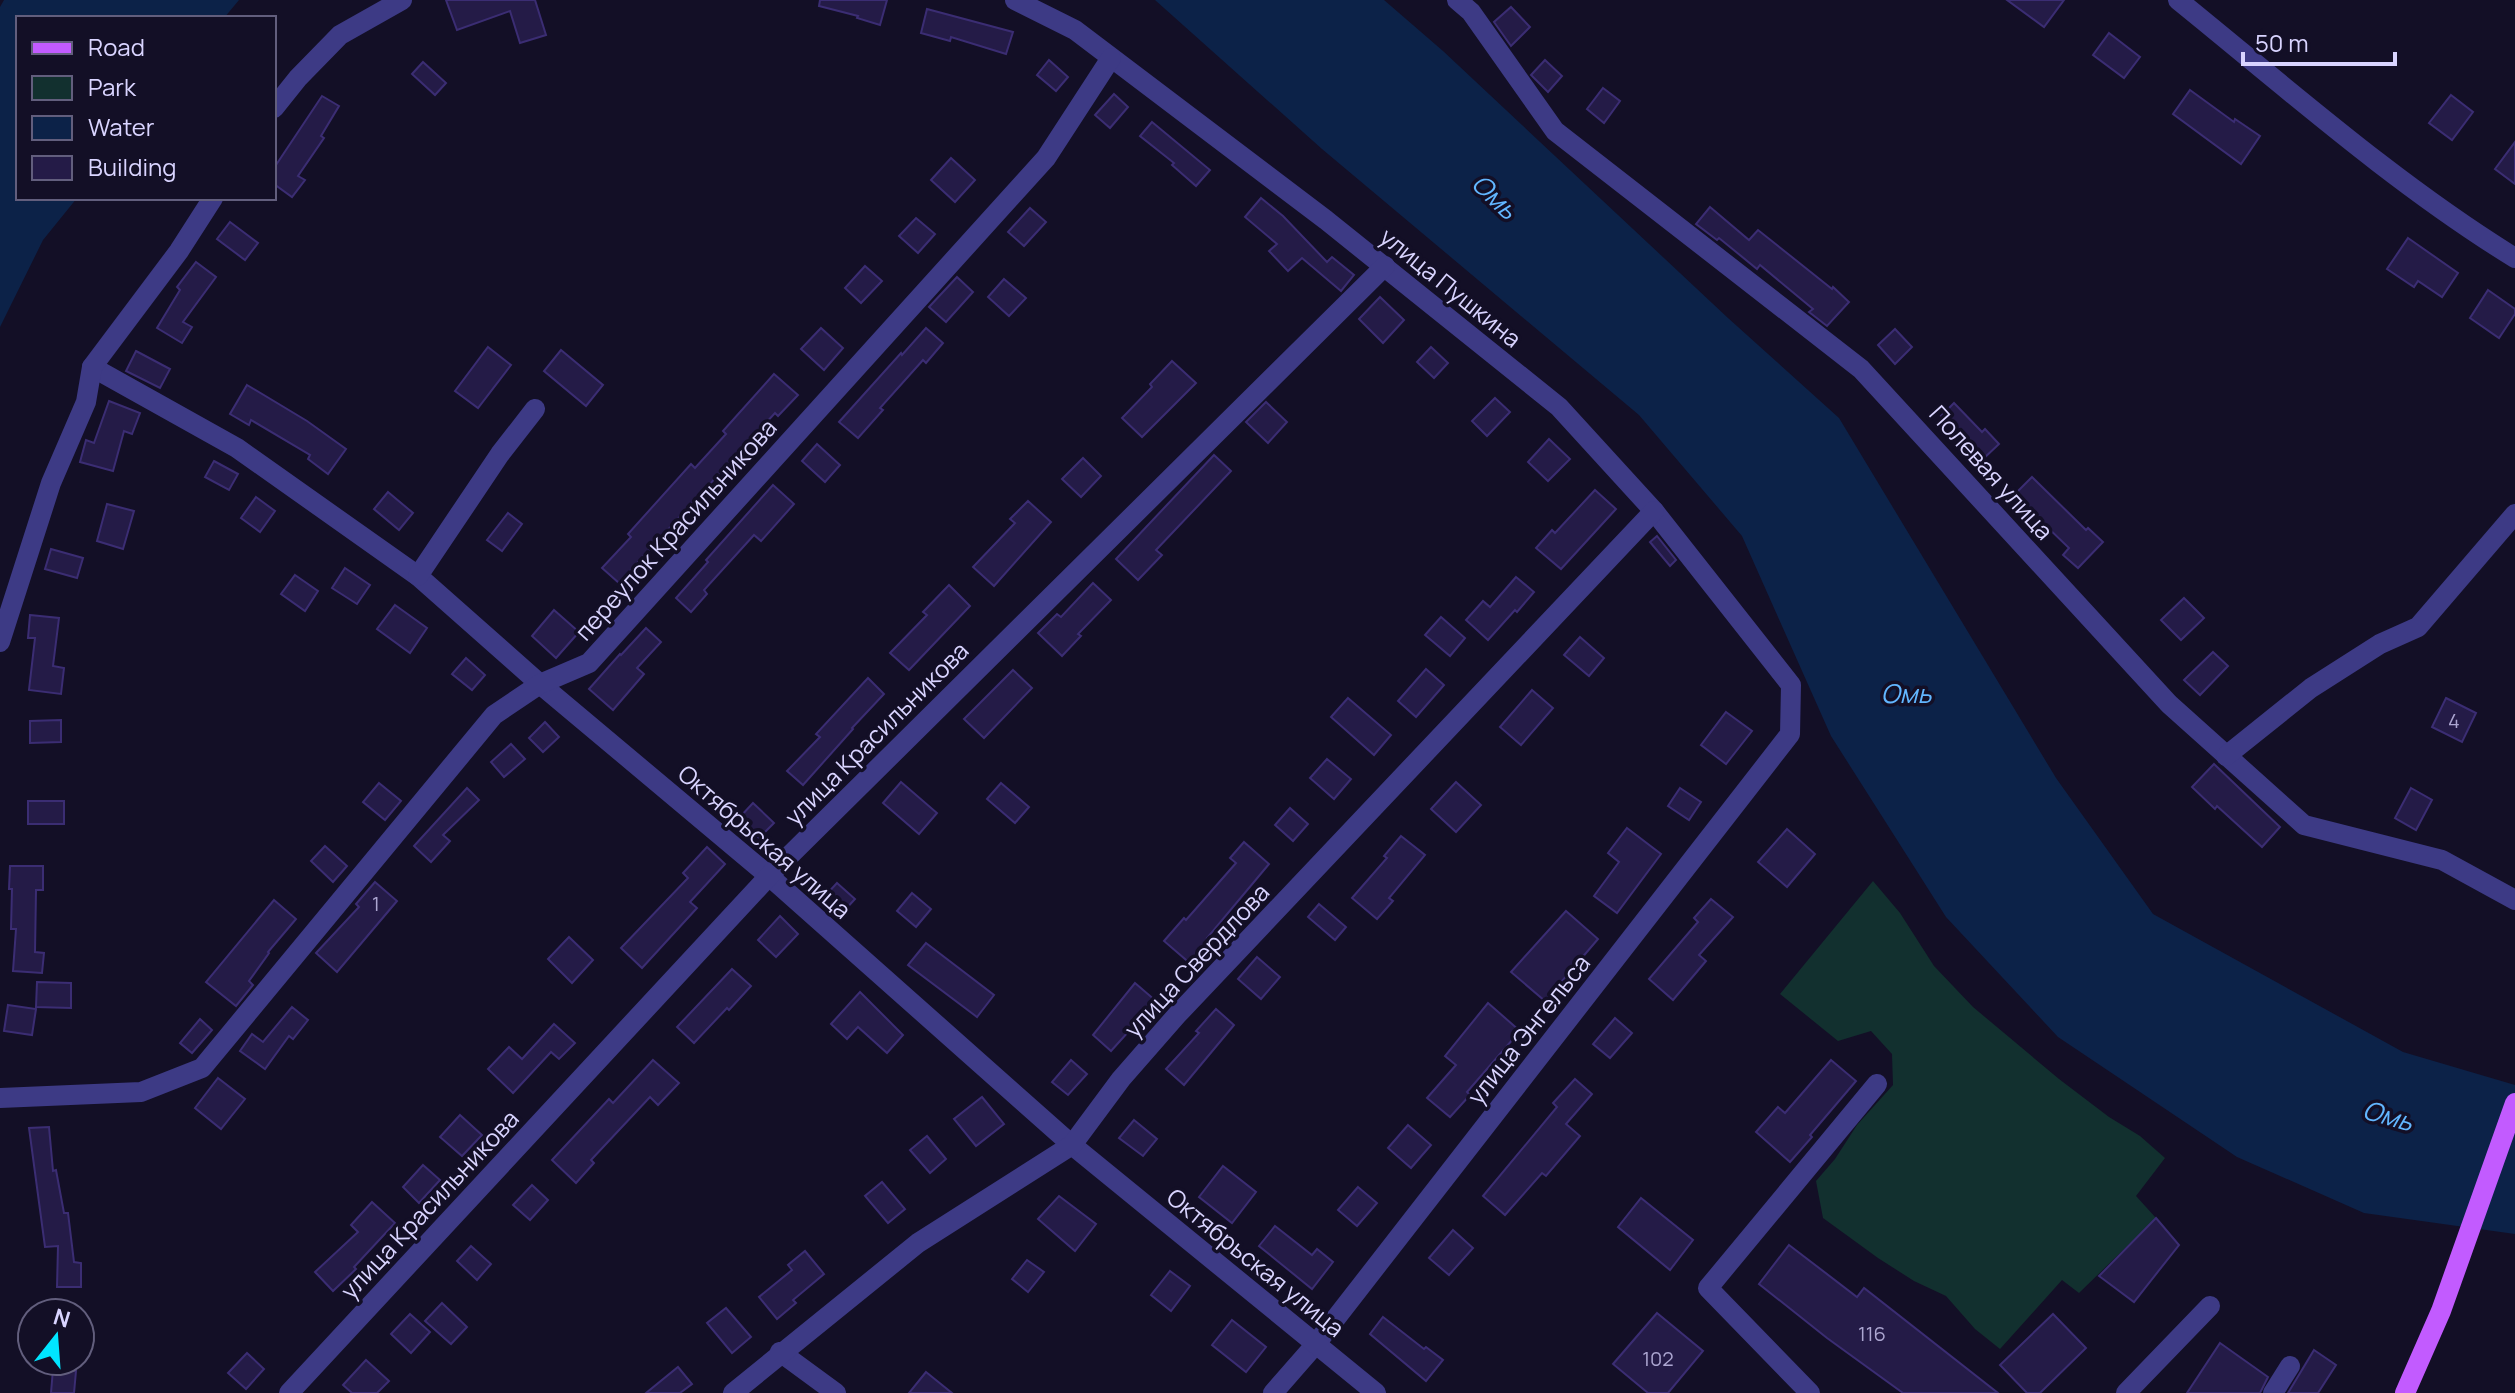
<svg xmlns="http://www.w3.org/2000/svg" width="2515" height="1393" viewBox="0 0 2515 1393" font-family="Manrope,sans-serif">
	<style>
		.green { fill: #12302f }
		.water { fill: #0c2248 }
		.building { fill: #241b47; stroke: #3b2d73; stroke-width: 2 }
		.lines { fill: none; stroke-linecap: round; stroke-linejoin: round }
		.minor { stroke: #3d3a85; stroke-width: 20 }
		.major { stroke: #c25bff; stroke-width: 20 }
		.labels { text-anchor: middle; dominant-baseline: central; stroke-width: 7; stroke-linejoin: round; paint-order: stroke }
		.number-label { font-size: 20px; fill: #aca6d1 }
		.street-label { font-size: 24px; fill: #d9d4ff; stroke: #130f26 }
		.water-label { font-size: 26px; font-style: italic; fill: #62b6ff; stroke: #130f26 }
	</style>
	<rect width="100%" height="100%" fill="#130f26"/>
	<path class="green" d="M1873,881l27,32 34,53 39,41 86,72 50,38 31,19 25,22 -29,38 20,22 -77,75 -17,-13 -62,69 -25,-20 -29,-33 -32,-15 -36,-23 -55,-40 -7,-37 19,-22 22,-34 36,-40 -1,-31 -21,-23 -33,10 -58,-47z"/>
	<g class="water">
		<path d="M4,0h235l-15,18h-206v180h59l-34,42 -43,87v-320z"/>
		<path d="M1155,0h229l59,51 285,267 111,100 217,360 97,136 250,138 112,33v149l-151,-21 -127,-56 -179,-120 -112,-120 -115,-181 -89,-200 -103,-121 -317,-266z"/>
	</g>
	<g class="building">
		<path d="M446,0h89l11,35 -26,8 -10,-32 -53,19z"/>
		<path d="M820,0h67l-7,25 -23,-7 1,-2 -39,-10z"/>
		<path d="M2007,0h57l-20,27z"/>
		<path d="M1511,7l19,20 -19,19 -17,-24z"/>
		<path d="M927,9l86,23 -7,22 -55,-17 -1,4 -29,-8z"/>
		<path d="M2109,33l31,24 -16,21 -31,-23z"/>
		<path d="M1049,60l19,17 -12,14 -19,-16z"/>
		<path d="M1545,60l17,16 -14,16 -17,-17z"/>
		<path d="M423,62l23,21 -11,12 -23,-21z"/>
		<path d="M1603,88l17,13 -16,22 -17,-14z"/>
		<path d="M2190,90l44,32 1,-3 25,17 -19,28 -68,-50z"/>
		<path d="M1114,94l14,13 -18,21 -15,-13z"/>
		<path d="M2451,95l22,17 -21,28 -23,-17z"/>
		<path d="M322,96l17,10 -18,30 3,2 -26,38 7,4 -13,17 -18,-13v-16z"/>
		<path d="M1152,122l58,48 -14,16 -24,-21 2,-2 -34,-27z"/>
		<path d="M2515,142v42l-20,-15z"/>
		<path d="M951,158l24,22 -20,22 -24,-22z"/>
		<path d="M1261,198l22,18 44,46 5,-5 22,18 -13,16 -39,-33 -14,13 -19,-20 8,-7 -32,-27z"/>
		<path d="M1710,207l39,33 9,-10 74,59 1,-2 16,15 -22,24 -18,-14 4,-3 -53,-44 -3,4 -38,-31 -2,2 -21,-16z"/>
		<path d="M1030,208l16,14 -22,24 -16,-14z"/>
		<path d="M916,218l19,16 -17,19 -19,-17z"/>
		<path d="M230,222l28,21 -13,17 -28,-21z"/>
		<path d="M2408,238l50,35 -16,24 -24,-16 -4,6 -27,-18z"/>
		<path d="M196,262l20,15 -33,45 9,5 -10,16 -25,-15 23,-38 -3,-3z"/>
		<path d="M865,266l17,15 -21,22 -16,-15z"/>
		<path d="M957,277l16,15 -27,30 -17,-15z"/>
		<path d="M1004,279l22,19 -17,18 -21,-19z"/>
		<path d="M2488,290l27,19v5l-16,24 -29,-20z"/>
		<path d="M1380,297l24,23 -21,23 -24,-24z"/>
		<path d="M821,328l22,20 -19,22 -23,-21z"/>
		<path d="M926,328l17,15 -17,20 -3,-3 -43,48 3,2 -25,28 -19,-16 62,-69 1,2z"/>
		<path d="M1895,329l17,18 -17,17 -17,-19z"/>
		<path d="M488,347l23,18 -33,43 -23,-17z"/>
		<path d="M1431,347l17,16 -14,15 -17,-16z"/>
		<path d="M561,350l42,35 -17,21 -42,-35z"/>
		<path d="M136,351l34,18 -10,19 -34,-17z"/>
		<path d="M1172,361l24,22 -54,54 -20,-19 30,-31 -2,-3z"/>
		<path d="M774,374l24,21 -20,21 -3,-3 -156,170 -17,-15 29,-31 -3,-3 63,-70 4,4 31,-34 -3,-3z"/>
		<path d="M247,385l60,36 39,28 -18,25 -20,-15 2,-4 -59,-35 -2,5 -19,-11z"/>
		<path d="M1495,398l15,14 -23,24 -15,-15z"/>
		<path d="M109,401l31,12 -8,21 -8,-3 -11,40 -33,-9 6,-22 8,3z"/>
		<path d="M1266,402l21,20 -19,21 -22,-21z"/>
		<path d="M1954,403l28,29 3,-3 14,15 -17,16 -41,-44z"/>
		<path d="M1549,439l21,20 -22,22 -20,-19z"/>
		<path d="M817,444l23,21 -15,17 -23,-21z"/>
		<path d="M1214,455l17,16 -75,79 6,5 -24,25 -22,-21z"/>
		<path d="M1083,458l18,18 -20,21 -19,-18z"/>
		<path d="M214,461l24,13 -9,16 -24,-13z"/>
		<path d="M2032,477l54,53 2,-2 15,14 -25,26 -15,-13 6,-7 -55,-53z"/>
		<path d="M773,485l21,19 -33,37 -7,-6 -50,55 3,4 -16,18 -15,-14 32,-36 -2,-2z"/>
		<path d="M1595,490l21,19 -55,60 -25,-21 16,-18 3,3z"/>
		<path d="M388,492l25,21 -14,17 -25,-21z"/>
		<path d="M256,497l19,14 -15,21 -19,-14z"/>
		<path d="M1028,501l23,21 -57,64 -21,-19 42,-44 -5,-4z"/>
		<path d="M107,504l27,7 -11,38 -26,-8z"/>
		<path d="M508,513l14,11 -20,27 -15,-11z"/>
		<path d="M1657,536l19,24 -6,6 -20,-24z"/>
		<path d="M51,549l32,9 -6,20 -32,-9z"/>
		<path d="M345,568l25,17 -13,19 -25,-16z"/>
		<path d="M295,575l23,16 -13,20 -24,-17z"/>
		<path d="M1516,577l18,15 -17,20 -2,-2 -27,30 -22,-20 17,-19 7,6z"/>
		<path d="M1093,583l18,17 -33,34 3,2 -19,20 -24,-23 19,-19 4,3z"/>
		<path d="M949,585l21,21 -61,64 -19,-17 37,-38 -4,-3z"/>
		<path d="M2184,598l20,20 -23,22 -20,-20z"/>
		<path d="M395,605l32,23 -17,25 -33,-24z"/>
		<path d="M554,610l25,22 -23,26 -24,-22z"/>
		<path d="M30,615l29,3 -6,48 11,2 -3,26 -32,-4 6,-52h-7z"/>
		<path d="M1441,617l24,21 -15,18 -25,-21z"/>
		<path d="M646,628l15,14 -24,26 7,6 -31,36 -24,-21 31,-35 1,1z"/>
		<path d="M1580,637l24,21 -15,18 -25,-21z"/>
		<path d="M2213,652l15,14 -28,29 -16,-15z"/>
		<path d="M466,658l19,17 -13,15 -20,-16z"/>
		<path d="M1426,669l18,16 -28,32 -18,-16z"/>
		<path d="M1013,670l19,18 -48,50 -20,-19z"/>
		<path d="M868,678l16,16 -32,34 1,1 -50,56 -16,-14 33,-34 -4,-3z"/>
		<path d="M1532,690l21,18 -32,37 -21,-18z"/>
		<path d="M1348,698l43,37 -17,20 -43,-38z"/>
		<path d="M2446,698l30,15 -14,29 -30,-15z"/>
		<path d="M1726,712l26,19 -26,33 -25,-19z"/>
		<path d="M61,720v22l-31,1v-22z"/>
		<path d="M545,722l14,15 -16,15 -14,-14z"/>
		<path d="M511,744l14,15 -21,18 -13,-15z"/>
		<path d="M1327,759l24,20 -17,20 -24,-21z"/>
		<path d="M2214,764l66,63 -18,20 -45,-41 -2,3 -23,-22z"/>
		<path d="M901,782l36,31 -18,21 -36,-31z"/>
		<path d="M1456,782l25,23 -25,27 -25,-23z"/>
		<path d="M379,783l22,18 -16,19 -22,-18z"/>
		<path d="M1001,783l28,24 -14,16 -28,-24z"/>
		<path d="M467,788l12,12 -36,35 7,6 -19,21 -17,-16z"/>
		<path d="M1680,788l21,14 -12,18 -21,-14z"/>
		<path d="M2411,788l21,12 -16,30 -21,-12z"/>
		<rect x="28" y="801" width="36" height="23"/>
		<path d="M753,803l21,20 -15,15 -20,-20z"/>
		<path d="M1290,808l18,16 -15,17 -18,-16z"/>
		<path d="M1627,828l34,26 -44,59 -23,-17 25,-34 -11,-9z"/>
		<path d="M1787,829l28,25 -28,33 -29,-25z"/>
		<path d="M1401,836l24,19 -36,43 4,3 -16,18 -25,-21 35,-40 -3,-2z"/>
		<path d="M1244,842l25,22 -62,74 5,4 -20,23 -28,-24 20,-23 2,2 50,-57 -6,-5z"/>
		<path d="M325,846l22,20 -14,16 -22,-21z"/>
		<path d="M707,847l18,17 -35,38 7,6 -55,60 -21,-20 67,-70 -5,-5z"/>
		<path d="M10,866h33v24h-7l-1,62 9,1 -2,20 -29,-2 3,-42h-5l1,-40h-3z"/>
		<path d="M375,882l22,19 -60,71 -21,-19 43,-46 -3,-3z"/>
		<path d="M837,883l18,16 -12,13 -18,-16z"/>
		<path d="M912,893l19,16 -15,18 -19,-16z"/>
		<path d="M1711,899l22,18 -34,38 7,6 -33,39 -24,-21 49,-57 -4,-4z"/>
		<path d="M274,900l22,19 -28,33 1,1 -20,28 4,4 -17,21 -30,-24z"/>
		<path d="M1319,904l27,23 -11,13 -27,-23z"/>
		<path d="M1566,911l32,28 -53,62 -34,-29z"/>
		<path d="M780,916l18,18 -22,23 -18,-17z"/>
		<path d="M569,937l24,23 -21,23 -24,-24z"/>
		<path d="M926,943l68,52 -17,22 -69,-52z"/>
		<path d="M1257,957l23,20 -19,22 -23,-20z"/>
		<path d="M732,969l19,17 -22,24 -2,-2 -33,35 -17,-16z"/>
		<path d="M37,982l34,1v25l-35,-1z"/>
		<path d="M1135,983l21,18 -45,50 -18,-16z"/>
		<path d="M860,992l43,43 -16,18 -29,-26 -11,12 -16,-15z"/>
		<path d="M1488,1003l32,28 -53,61 3,3 -20,22 -23,-19 29,-33 -11,-9z"/>
		<path d="M8,1005l28,4 -4,26 -28,-4z"/>
		<path d="M292,1007l16,13 -15,19 -4,-3 -24,33 -25,-18 12,-17 11,8z"/>
		<path d="M1216,1009l18,16 -50,60 -18,-16 33,-36 -3,-2z"/>
		<path d="M1615,1018l17,15 -22,25 -17,-14z"/>
		<path d="M200,1019l12,11 -20,23 -12,-10z"/>
		<path d="M554,1024l21,19 -16,16 -8,-7 -38,41 -25,-24 21,-22 13,12z"/>
		<path d="M653,1060l26,23 -21,22 -8,-8 -59,63 3,3 -18,20 -24,-23 57,-61 4,4z"/>
		<path d="M1071,1060l16,14 -19,21 -16,-13z"/>
		<path d="M1831,1060l25,21 -46,54 2,2 -22,25 -34,-30 22,-25 7,6z"/>
		<path d="M218,1078l27,21 -24,30 -26,-21z"/>
		<path d="M1575,1079l17,15 -26,30 14,12 -34,40 -4,-3 -37,42 -22,-19 74,-89 -4,-4z"/>
		<path d="M982,1097l22,27 -28,22 -22,-27z"/>
		<path d="M460,1115l22,20 -20,21 -22,-19z"/>
		<path d="M1134,1120l23,19 -14,17 -24,-18z"/>
		<path d="M1408,1125l23,20 -20,23 -23,-20z"/>
		<path d="M49,1127l4,44 3,-1 8,43h4l6,49 7,1v24h-24l1,-41 -13,1 -16,-119z"/>
		<path d="M927,1136l19,23 -16,14 -20,-23z"/>
		<path d="M423,1165l17,15 -21,23 -16,-16z"/>
		<path d="M1223,1166l33,26 -24,31 -33,-26z"/>
		<path d="M882,1182l23,27 -17,14 -23,-27z"/>
		<path d="M532,1185l16,15 -18,20 -17,-15z"/>
		<path d="M1358,1187l19,16 -20,23 -19,-16z"/>
		<path d="M1059,1196l37,28 -21,27 -37,-32z"/>
		<path d="M1641,1198l52,42 -23,30 -52,-43z"/>
		<path d="M372,1202l23,21 -41,44 2,2 -23,22 -18,-19 43,-40 -7,-7z"/>
		<path d="M2156,1218l23,27 -45,57 -35,-26z"/>
		<path d="M1275,1226l37,29 5,-6 16,13 -21,27 -53,-43z"/>
		<path d="M1453,1230l20,18 -24,27 -20,-17z"/>
		<path d="M1789,1245l68,52 7,-9 134,105h-95l-76,-55 -68,-54z"/>
		<path d="M471,1246l20,18 -14,16 -20,-19z"/>
		<path d="M805,1251l19,23 -31,26 3,3 -19,16 -18,-22 33,-27 -4,-5z"/>
		<path d="M1027,1260l17,12 -16,20 -16,-13z"/>
		<path d="M1170,1271l20,15 -19,25 -20,-16z"/>
		<path d="M442,1303l25,24 -16,17 -26,-23z"/>
		<path d="M726,1308l25,29 -19,16 -25,-30z"/>
		<path d="M1657,1313l46,38 -35,42h-20l-35,-29z"/>
		<path d="M410,1314l20,18 -19,21 -20,-19z"/>
		<path d="M2053,1314l33,34 -46,45h-13l-27,-28z"/>
		<path d="M1383,1317l41,32 2,-2 17,13 -17,21 -56,-47z"/>
		<path d="M1232,1320l34,27 -20,25 -34,-27z"/>
		<path d="M2220,1343l48,34 -8,16h-73z"/>
		<path d="M2314,1350l22,15 -18,28h-30z"/>
		<path d="M247,1353l17,16 -18,20 -18,-16z"/>
		<path d="M366,1360l23,21 -12,12h-25l-9,-8z"/>
		<path d="M678,1367l14,17 -12,9h-34z"/>
		<path d="M53,1369l23,2 -2,22h-23z"/>
		<path d="M926,1372l26,21h-43z"/>
	</g>
	<g class="lines">
		<g class="minor">
			<path d="M1015,0l60,30 251,190 233,187 95,104 137,174 -1,49 -475,611 -42,48"/>
			<path d="M1457,0l14,12 84,119 306,238 308,335 135,121 138,35 73,40"/>
			<path d="M2178,0c110,89 217,184 337,258"/>
			<path d="M274,108l24,-30 42,-43 62,-35"/>
			<path d="M92,367l145,81 181,128 122,108 229,192 303,269 304,248"/>
			<path d="M418,576l82,-122 35,-45"/>
			<path d="M0,642l51,-159 35,-81 6,-35 87,-116 34,-53"/>
			<path d="M2226,756l85,-68 69,-44 38,-17 97,-113"/>
			<path d="M0,1098l141,-6 61,-24 292,-353 46,-31 49,-21 457,-505 65,-100"/>
			<path d="M780,1352l56,41"/>
			<path d="M289,1393l480,-517 616,-610"/>
			<path d="M733,1393l185,-150 154,-98 49,-66 56,-64 477,-504"/>
			<path d="M1810,1393l-102,-105 169,-204"/>
			<path d="M2126,1393l84,-87"/>
			<path d="M2273,1393l17,-27"/>
		</g>
		<path class="major" d="M2405,1393l36,-82 74,-208"/>
	</g>
	<g class="labels">
		<g class="number-label">
			<text x="2454" y="720">4</text>
			<text x="376" y="903">1</text>
			<text x="1872" y="1333">116</text>
			<text x="1658" y="1358">102</text>
		</g>
		<g class="street-label">
			<text transform="translate(1451 287) rotate(39)">улица Пушкина</text>
			<text transform="translate(1992 472) rotate(48)">Полевая улица</text>
			<text transform="translate(675 529) rotate(-48)">переулок Красильникова</text>
			<text transform="translate(876 733) rotate(-45)">улица Красильникова</text>
			<text transform="translate(765 841) rotate(41)">Октябрьская улица</text>
			<text transform="translate(1196 960) rotate(-47)">улица Свердлова</text>
			<text transform="translate(1528 1029) rotate(-52)">улица Энгельса</text>
			<text transform="translate(429 1204) rotate(-47)">улица Красильникова</text>
			<text transform="translate(1256 1262) rotate(39)">Октябрьская улица</text>
		</g>
		<g class="water-label">
			<text transform="translate(1495 196) rotate(44)">Омь</text>
			<text x="1906" y="693">Омь</text>
			<text transform="translate(2388 1115) rotate(16)">Омь</text>
		</g>
	</g>
	<rect x="16" y="16" width="260" height="184" fill="#130f26" stroke="#625e7d" stroke-width="2"/>
	<rect x="32" y="42" width="40" height="12" fill="#c25bff" stroke="#625e7d" stroke-width="2"/>
	<text x="88" y="56" font-size="24" fill="#d9d4ff">Road</text>
	<rect x="32" y="76" width="40" height="24" fill="#12302f" stroke="#625e7d" stroke-width="2"/>
	<text x="88" y="96" font-size="24" fill="#d9d4ff">Park</text>
	<rect x="32" y="116" width="40" height="24" fill="#0c2248" stroke="#625e7d" stroke-width="2"/>
	<text x="88" y="136" font-size="24" fill="#d9d4ff">Water</text>
	<rect x="32" y="156" width="40" height="24" fill="#241b47" stroke="#625e7d" stroke-width="2"/>
	<text x="88" y="176" font-size="24" fill="#d9d4ff">Building</text>
	<g transform="translate(56 1337) rotate(17)"><circle r="38" fill="#130f26" stroke="#625e7d" stroke-width="2"/>
	<path d="M0-6L14 30L0 20L-14 30Z" fill="#00e5ff"/>
	<text y="-12" font-size="22" font-weight="bold" text-anchor="middle" fill="#d9d4ff">N</text>
	</g>
	<path d="M2243 52v12h152v-12" fill="none" stroke="#d9d4ff" stroke-width="4"/>
	<text x="2255" y="52" font-size="24" fill="#d9d4ff" stroke="#130f26" stroke-width="6" paint-order="stroke">50 m</text>
</svg>
